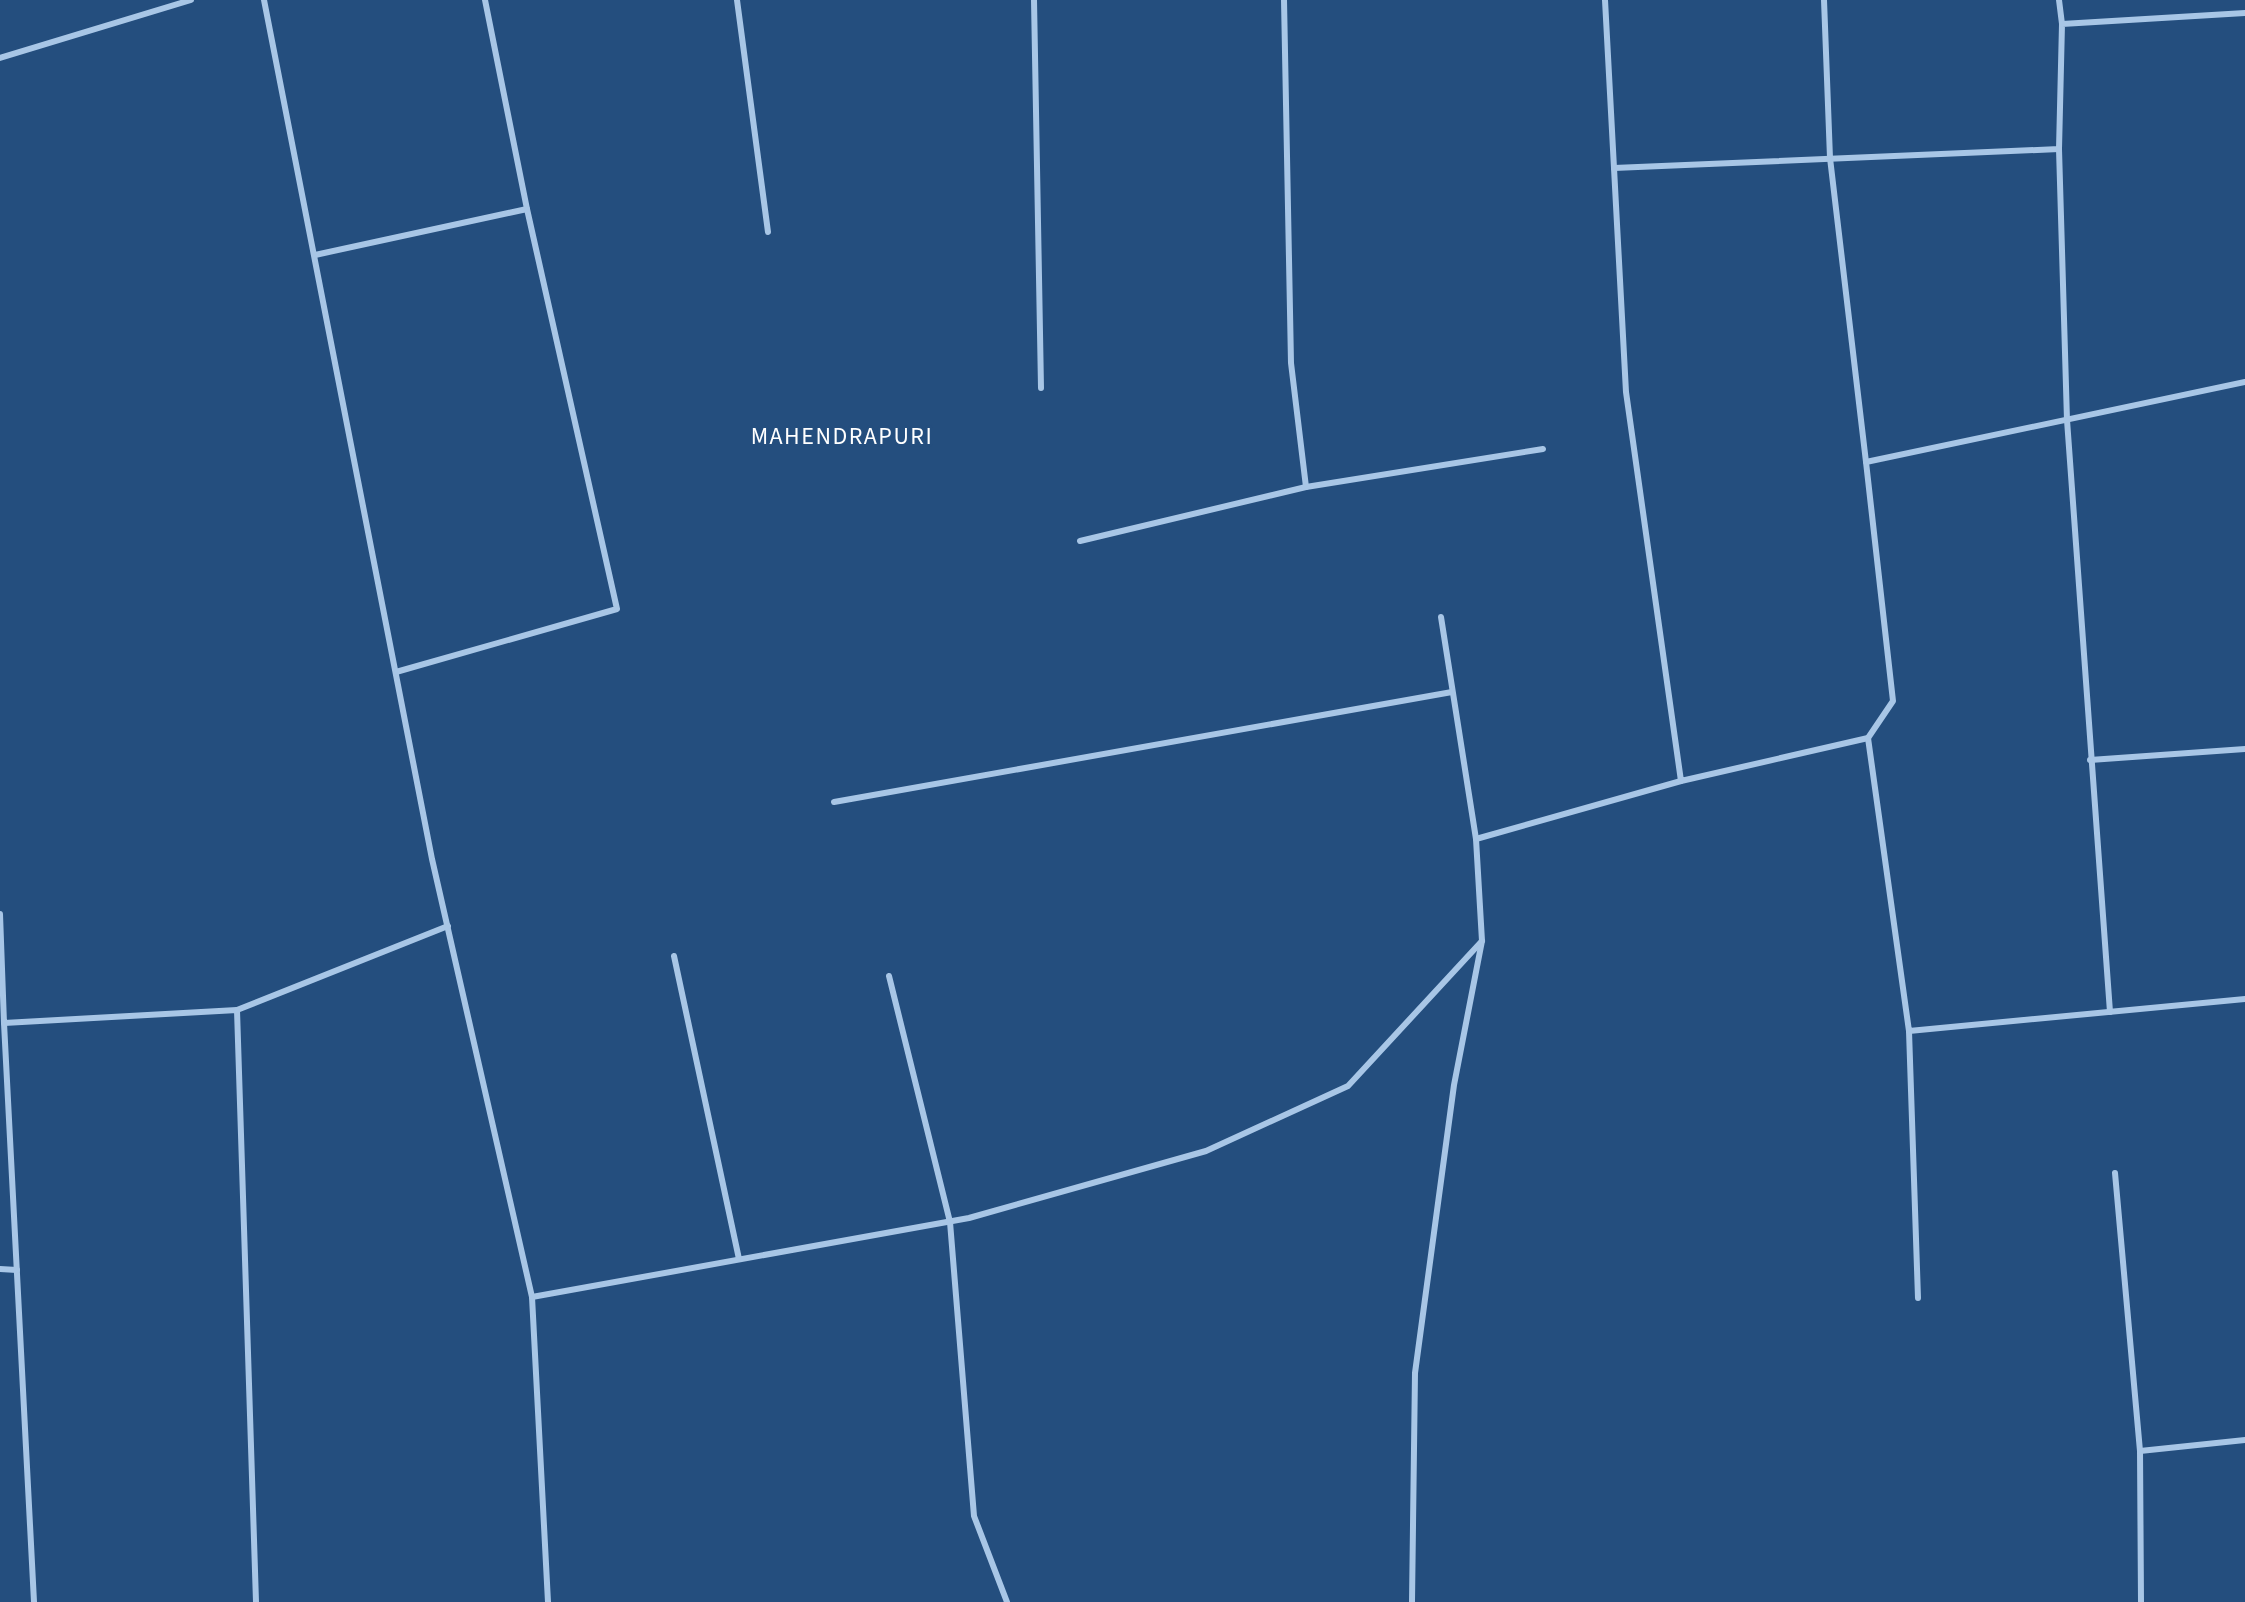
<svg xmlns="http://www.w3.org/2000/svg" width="2245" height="1602" viewBox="0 0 2245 1602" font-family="'Source Sans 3',sans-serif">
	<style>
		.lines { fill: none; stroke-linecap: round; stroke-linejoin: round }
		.minor { stroke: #a8c6e6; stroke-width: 6 }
		.labels { text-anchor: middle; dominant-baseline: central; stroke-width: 5; stroke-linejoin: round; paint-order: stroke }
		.quarter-label { font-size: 24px; letter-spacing: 1.5px; fill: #fff; stroke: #244e7e }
	</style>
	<rect width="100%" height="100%" fill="#244e7e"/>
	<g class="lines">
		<g class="minor">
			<path d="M264,0l168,859 100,438 437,-79 237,-67 142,-65 134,-145"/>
			<path d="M485,0l42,209"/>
			<path d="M737,0l31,232"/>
			<path d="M1034,0l7,388"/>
			<path d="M1284,0l7,363 15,124"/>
			<path d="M1605,0l21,392 55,389 187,-43 41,293 336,-32"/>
			<path d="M1824,0l6,158 36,304"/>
			<path d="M2059,0l3,24"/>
			<path d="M0,58l191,-58"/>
			<path d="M2059,149l8,271 43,592"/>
			<path d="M1614,168l445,-19 3,-125 183,-11"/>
			<path d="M315,255l212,-46 90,400 -221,63"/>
			<path d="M1080,541l226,-54 237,-38"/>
			<path d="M1441,617l35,222"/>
			<path d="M1868,738l25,-37 -27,-239 379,-80"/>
			<path d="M2090,760l155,-11"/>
			<path d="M834,802l618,-110"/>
			<path d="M0,914l4,109 233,-13 19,592"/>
			<path d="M674,956l65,303"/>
			<path d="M889,976l61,246 24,294 33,86"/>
			<path d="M237,1010l211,-84"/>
			<path d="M4,1023l30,579"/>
			<path d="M1909,1031l9,267"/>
			<path d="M2115,1173l25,278"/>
			<path d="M0,1269l17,1"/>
			<path d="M532,1297l16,305"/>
			<path d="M1412,1602l3,-229 39,-288 28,-144 -6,-102 205,-58"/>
			<path d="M2141,1602l-1,-151 105,-11"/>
		</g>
	</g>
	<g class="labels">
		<g class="quarter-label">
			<text x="842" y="436">MAHENDRAPURI</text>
		</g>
	</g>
</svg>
